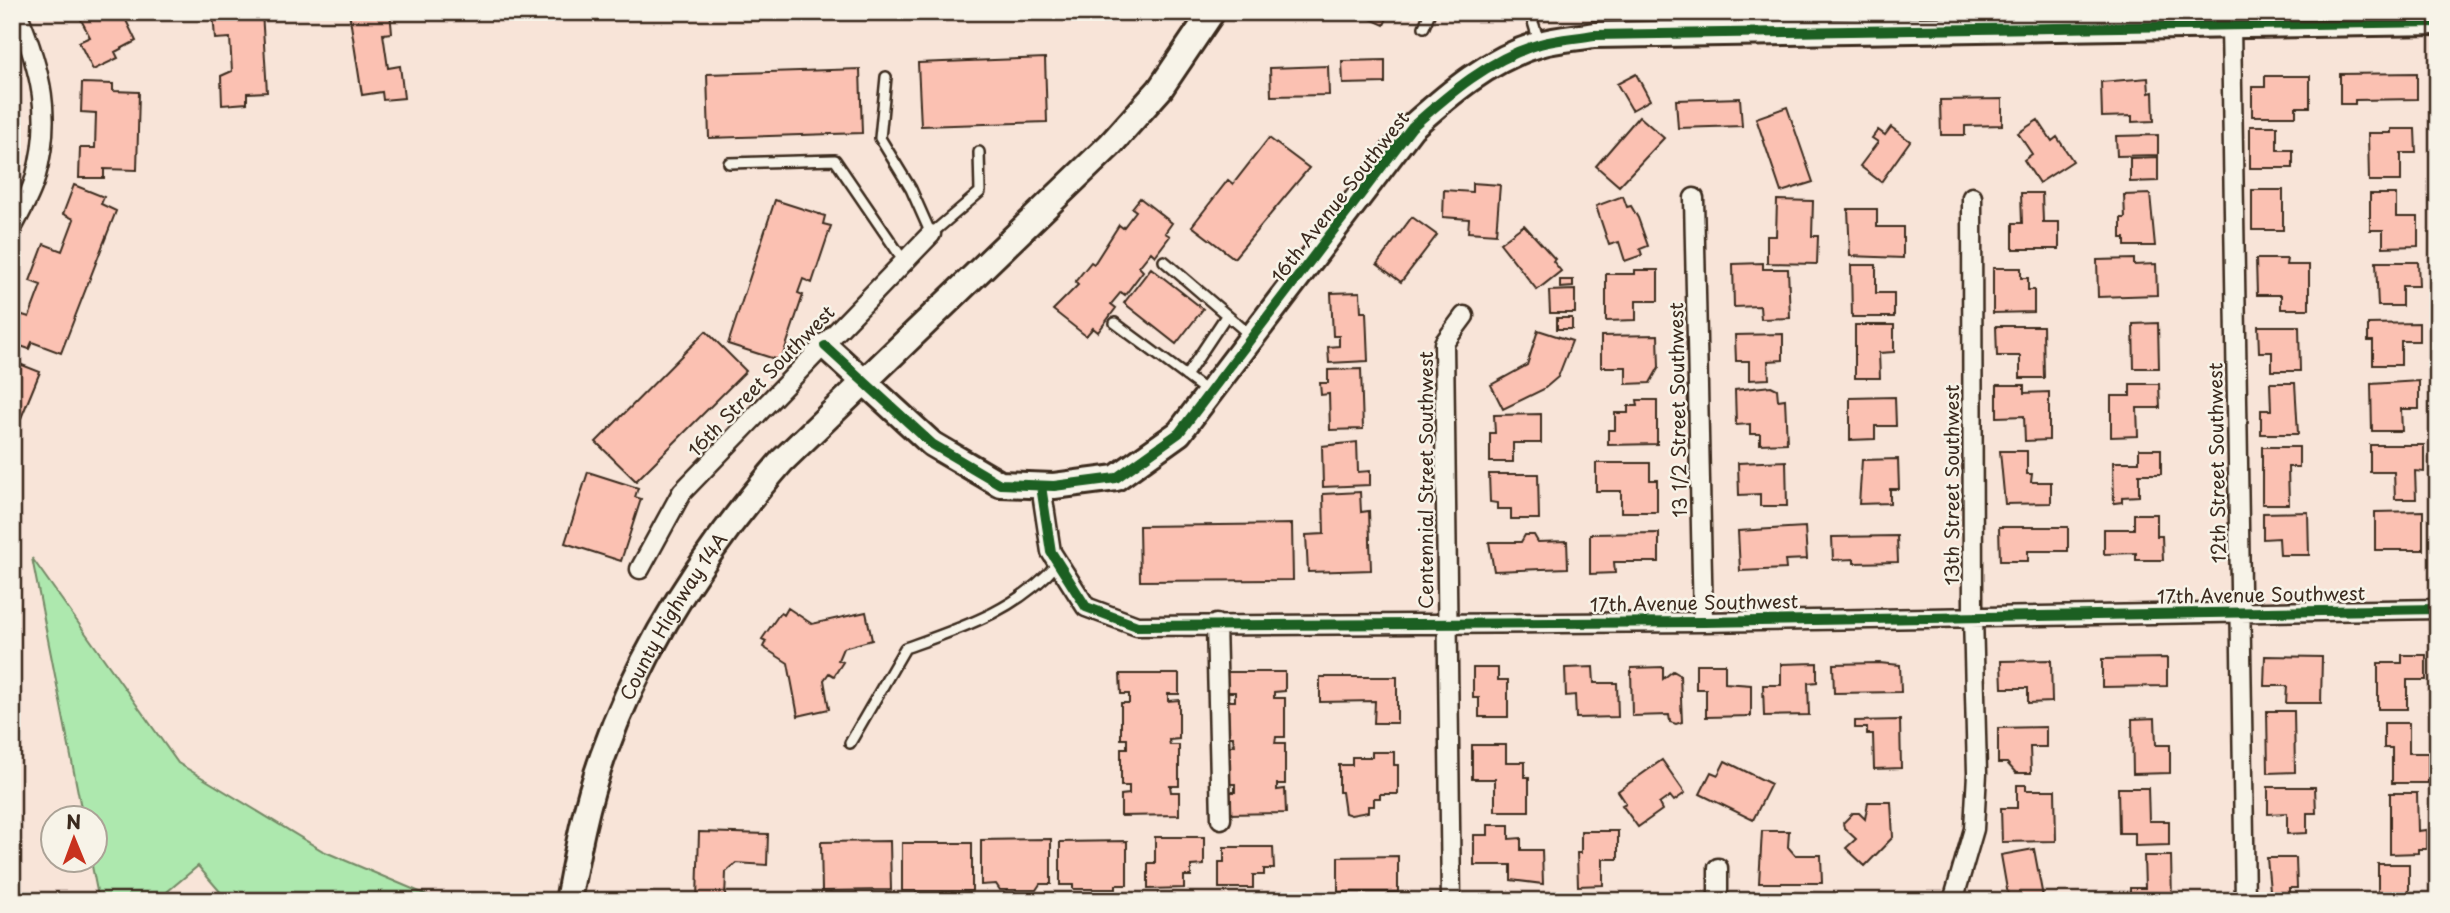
<svg xmlns="http://www.w3.org/2000/svg" width="2450" height="913" font-family="'Playpen Sans',sans-serif">
<style>
.green{fill:#ade8ae;stroke:#748966;stroke-width:2}
.building{fill:#fbc1b2;stroke:#3b2a1e;stroke-width:2}
.lines{fill:none;stroke-linecap:round;stroke-linejoin:round}
.lane-casing{stroke:#3b2a1e;stroke-width:14}
.street-casing{stroke:#3b2a1e;stroke-width:23}
.secondary-casing{stroke:#3b2a1e;stroke-width:30}
.lane{stroke:#f7f3e8;stroke-width:9}
.street{stroke:#f7f3e8;stroke-width:18}
.secondary{stroke:#f7f3e8;stroke-width:24}
.cycleway-casing{stroke:#f7f3e8;stroke-width:15}
.cycleway{stroke:#1b5e20;stroke-width:10}
.labels{text-anchor:middle;stroke-width:5;stroke-linejoin:round;paint-order:stroke}
.street-label{font-size:19px;fill:#3b2a1e;stroke:#f7f3e8}
</style>
<rect width="100%" height="100%" fill="#f8e4d8"/>
<filter id="ink" filterUnits="userSpaceOnUse"><feTurbulence type="fractalNoise" baseFrequency=".0143" numOctaves="2"/><feDisplacementMap in="SourceGraphic" scale="14" xChannelSelector="R" yChannelSelector="G"/><feConvolveMatrix kernelMatrix="1 2 1 2 8 2 1 2 1" color-interpolation-filters="sRGB"/></filter>
<g filter="url(#ink)">
<!-- green -->
<path class="green" d="M32,558L178,763L323,851L441,901H228L198,866L156,901H99L91,861L94,860V818H83Z"/>
<!-- building -->
<path class="building" d="M77,12H122L136,41L115,52L118,58L93,70L79,42L90,37Z
M213,12H262L267,92L247,93V103L222,105L221,76L232,71L230,38L215,39Z
M349,12H390L392,33L383,34L388,68L400,66L404,98L383,100L382,92L362,95Z
M1355,12H1390L1384,25Z
M1045,58L1047,122L921,126L918,63Z
M1385,60V83L1343,84L1342,61Z
M1328,66L1329,95L1271,96L1270,68Z
M860,69L862,133L709,138L707,74Z
M2417,73V99L2355,100V104H2340V74Z
M1636,74L1650,100L1632,110L1617,84Z
M2265,76H2310V107H2296V116H2252V87H2265Z
M2148,78L2149,93L2153,92L2154,121L2132,122V116L2102,117L2101,82Z
M82,83L113,84V91L139,92L137,170L104,169V178H79L80,148H95L96,113L81,112Z
M1740,98L1742,126L1678,128L1676,100Z
M2002,99V125L1965,126V135H1941L1940,100Z
M1787,107L1813,182L1781,192L1756,118Z
M1639,116L1664,138L1619,186L1596,166Z
M2038,120L2052,141L2057,137L2073,161L2039,183L2024,160L2032,154L2018,133Z
M2250,126H2277V150H2293V168H2250Z
M1891,127L1910,141L1881,182L1860,166L1878,142L1872,138L1878,130L1885,135Z
M2391,129H2415L2416,153H2401V181H2369L2368,133H2391Z
M2158,135V155L2117,156L2116,136Z
M1269,138L1309,168L1234,258L1192,226L1228,180L1233,184Z
M2158,157V181L2130,182V158Z
M1472,183L1500,185L1496,234L1468,232L1469,219L1443,217L1444,190L1472,192Z
M74,185L104,197L101,204L116,211L61,353L32,342L29,349L12,343V314L13,312L29,317L41,285L30,281L44,244L62,251L74,219L63,214Z
M2252,190H2283V230H2252Z
M2021,193H2042L2043,222H2059V249H2013V223H2022Z
M2150,194L2155,246H2125V238H2121V218H2125L2124,195Z
M2370,194H2396V217H2418V246L2383,247V230H2370Z
M1623,196L1627,207L1631,206L1638,218L1648,246L1640,249L1642,255L1625,261L1619,242L1609,245L1596,206Z
M1140,198L1172,223L1165,233L1170,236L1155,256L1151,252L1139,267L1143,271L1125,295L1121,292L1111,304L1116,308L1098,332L1093,328L1086,336L1053,310L1078,285L1075,282L1091,262L1094,264L1119,225L1123,228L1136,211L1132,208Z
M775,200L825,216L823,224L831,226L812,283L803,279L798,293L803,295L781,361L728,344Z
M1777,200L1813,201L1812,236H1818L1817,264L1767,263V236H1776Z
M1848,209H1877V227H1903V258L1850,256Z
M1412,217L1437,235L1401,282L1377,264Z
M1524,225L1555,259L1553,261L1561,271L1537,290L1500,243Z
M2134,259V265L2156,264L2157,295L2098,297L2097,260Z
M2256,259H2287L2286,265H2309V309H2281V295H2257Z
M2376,262H2418L2419,286H2402V306H2378Z
M1763,263V269H1788L1790,318L1761,319L1760,306L1734,307L1733,264Z
M1851,265H1876V293H1894V317H1852Z
M1151,268L1203,309L1176,344L1124,303Z
M1993,268H2021V278H2028V290H2034V312L1993,313Z
M1635,270H1658V301H1636V320L1606,321V274H1635Z
M1560,280H1573V287L1560,288Z
M1575,290V313H1550L1549,291Z
M1360,292L1361,312H1366L1368,361L1329,363L1328,347L1339,346V336H1333L1331,293Z
M1557,318H1572V329H1557Z
M2158,323L2159,368H2134L2133,324Z
M2419,323V341H2401V365H2373V341H2368V324Z
M1855,325H1894V352L1879,353L1880,378H1855Z
M1996,326H2043L2044,378H2020V356H1997Z
M2258,326H2299L2300,371H2272V352H2259Z
M1538,330L1572,341L1558,377L1544,389L1503,409L1491,385L1527,365Z
M706,331L746,371L636,481L596,442Z
M1783,334V360L1768,361L1769,379L1749,380V361H1736L1735,335Z
M1658,335L1659,367L1650,383L1626,384V367H1601V336Z
M12,361L40,372L12,440Z
M1361,369L1363,429L1330,430L1329,394L1321,395L1320,383H1328V370Z
M2419,381V409H2401L2402,431H2372L2371,384Z
M2270,383H2295L2298,434H2261V410H2271Z
M2130,384H2159L2160,408H2137L2138,436L2111,437V396H2130Z
M1997,385H2024V393L2049,392V440L2025,441L2024,416L1997,417Z
M1771,386L1777,389L1778,400L1785,399L1787,443L1760,444V434H1750V424L1736,425L1735,390Z
M1895,397L1896,426H1875V439L1850,440V398Z
M1637,400H1657V444L1608,445V430H1615V413H1628V406H1638Z
M1541,414V443H1513V462H1490V433H1495L1494,415Z
M1357,442L1358,472L1370,471V485L1323,487L1322,446Z
M2370,445H2424V472L2415,471L2416,499H2395L2394,472H2370Z
M2262,447H2299V467H2288L2289,504H2262Z
M2139,449H2161V474H2139V496L2122,497V502L2114,503L2113,462H2139Z
M2000,451H2027V474H2032L2031,482H2051V503L2005,504Z
M1898,459L1899,489H1890V503L1859,504L1862,460Z
M1786,461L1787,506H1760V494L1739,495L1738,463Z
M1596,463H1650V480H1657V512H1621V491H1596Z
M588,472L638,488L635,497L641,499L621,561L565,543Z
M1489,474H1538L1539,519H1511V509H1497V503L1490,502Z
M1360,492L1361,512L1369,511L1371,570L1308,572L1306,535L1324,534L1323,494Z
M2423,511V550H2375V512Z
M2308,512L2309,555H2280L2279,538L2263,539V513Z
M2134,514H2157V536H2162L2163,560H2136V553L2104,554V529H2134Z
M1292,524L1293,580L1140,581L1139,526Z
M1805,527L1807,559L1785,560L1786,569L1740,571L1738,531Z
M1999,527H2068V551H2028V561H2000Z
M1659,533V562H1614L1615,573L1590,574V534Z
M1525,535H1534L1538,542L1567,541L1568,568L1494,571L1489,542H1521Z
M1897,536L1898,562L1854,563V559L1833,560L1832,537Z
M788,608L812,624L866,612L872,640L843,648L838,660L843,662L834,676L829,673L824,680L829,709L798,716L788,663L763,647L766,641L762,639L780,613L784,615Z
M2402,655H2426V680H2407V709H2378V663H2402Z
M2265,656L2322,657L2321,703H2286L2287,686H2264Z
M2167,658V686L2102,687V659Z
M2051,660L2052,702L2028,703V688H2002L2001,661Z
M1817,663V682L1808,683L1809,715L1764,716L1763,685H1781V664Z
M1879,663L1900,665L1901,692L1834,693L1833,664Z
M1696,664H1725V683L1751,685V716L1706,717V689H1696Z
M1593,667L1594,683H1617L1618,717L1576,718L1575,695L1566,696L1565,668Z
M1663,667V679L1673,671L1680,675L1682,722L1676,724L1670,722L1669,715L1632,716L1631,668Z
M1473,668H1498V680H1508V717H1479V698H1473Z
M1227,672H1285V691L1274,692V698H1285V737H1276L1275,743H1285V784H1277V790L1285,789L1286,813L1227,814V792H1235V784H1227V746H1234L1233,737H1227V701H1235V692H1227Z
M1120,674H1179V694H1168V701L1179,700V739L1169,740L1170,745H1179V786H1170L1171,792H1179V815L1121,816V795L1129,794V786H1121V748H1127V739H1121V703H1129V694H1121Z
M1320,677H1397V723H1374L1375,701L1320,702Z
M2267,711H2294L2295,772L2268,773Z
M2155,718L2156,745H2170V773L2133,774L2132,719Z
M1900,720L1901,768L1874,769L1873,734H1867V728H1855V721Z
M2384,723H2409V753H2428V783H2392V748H2384Z
M2046,727V747H2030L2031,773H2016L2007,763H1998V728Z
M1472,745H1506V762H1525V777H1529V811H1495V779H1472Z
M1372,752H1394V765H1398V794H1380V798H1374V806H1368V812L1351,815L1345,813L1342,792H1339V765H1352V757H1372Z
M1662,760L1685,793L1674,801L1670,796L1659,804L1662,810L1638,827L1622,805L1626,803L1618,791Z
M1725,761L1771,784L1753,820L1700,794L1711,772L1718,775Z
M2017,785H2026V790H2055L2056,841L2002,842L2001,808H2017Z
M2268,787H2315L2316,813H2307V833L2287,834V813L2268,814Z
M2118,788H2148L2149,821H2169V845L2135,846V833H2119Z
M2390,793H2417L2418,831L2426,830V849H2418V853L2390,854Z
M1868,802H1891L1893,837L1865,866L1846,848L1856,839L1844,828L1843,823L1853,813H1859L1865,819Z
M1488,825H1509V839L1521,838V850H1542L1543,884L1511,880V865H1474V835H1488Z
M1581,831H1618V859H1603V885L1578,886L1577,853H1581Z
M1762,831H1789L1788,847L1795,855H1821L1822,883H1759Z
M699,832L768,834L767,865L736,863L726,872L725,899H697Z
M1155,837H1204V865L1191,866V876H1184V888L1148,889V863H1155Z
M1051,839V884H1040L1036,890H1000L996,884L981,885V840Z
M890,841L891,890L822,891L821,842Z
M1127,841V885H1116V889H1073V885H1060V842Z
M902,843H972V891H902Z
M1224,847H1273L1274,869H1264V875H1253V888H1219V862H1224Z
M2034,849L2043,897L2009,901L2001,855Z
M1398,856V892H1338V857Z
M2144,856H2171L2172,901H2130V888H2145Z
M2267,858H2296L2297,888H2289V901H2271Z
M2378,864H2409V901H2378Z"/>
<g class="lines">
<!-- lane casing -->
<g class="lane-casing">
<path id="lane" d="M1530,12L1539,42
M1901,12V28
M1424,27L1430,12
M1749,31V12
M886,77L880,138L911,189L931,234L980,192L979,152
M729,163L835,160L904,261
M1164,261L1250,335
M1115,323L1209,393
M1186,376L1226,316
M850,743L905,648C961,628 1018,610 1058,563"/>
</g>
<!-- street casing -->
<g class="street-casing">
<path id="street" d="M1713,12L1714,33
M2231,25L2245,901
M1694,198L1703,622
M12,228C20,213 30,196 35,179C53,116 41,71 17,12
M1041,486L1051,552L1086,607L1137,626L1703,622L2438,609
M640,569L682,492L931,234
M1216,624L1221,819
M1451,901L1444,343L1464,316
M1718,901V868
M1953,901L1974,829L1977,773L1973,615L1972,197"/>
</g>
<!-- secondary casing -->
<g class="secondary-casing">
<g id="secondary">
<path d="M825,346L932,444L1000,484L1054,486L1116,478L1179,433L1412,127C1450,93 1489,59 1540,44C1557,39 1577,38 1594,35L2438,22"/>
<path id="s1" d="M568,901C577,852 586,803 603,756C641,648 707,547 782,461L1110,145L1160,89L1212,12"/>
</g>
</g>
<!-- lane -->
<use href="#lane" class="lane"/>
<!-- street -->
<use href="#street" class="street"/>
<!-- secondary -->
<use href="#secondary" class="secondary"/>
<!-- cycleway casing -->
<g class="cycleway-casing">
<path id="cycleway" d="M825,346L932,444L1000,484L1054,486L1116,478L1179,433L1412,127C1450,93 1489,59 1540,44C1557,39 1577,38 1594,35L2438,22
M1041,486L1051,552L1086,607L1137,626L1703,622L2438,609"/>
</g>
<!-- cycleway -->
<use href="#cycleway" class="cycleway"/>
</g>
</g>
<g class="labels">
<!-- street labels -->
<g class="street-label">
<text transform="translate(1340 197) rotate(-52)" y="7">16th Avenue Southwest</text>
<text transform="translate(761 381) rotate(-46)" y="7">16th Street Southwest</text>
<text transform="translate(1678 410) rotate(-91)" y="7">13 1/2 Street Southwest</text>
<text transform="translate(2217 463) rotate(-91)" y="7">12th Street Southwest</text>
<text transform="translate(1426 480) rotate(-90)" y="7">Centennial Street Southwest</text>
<text transform="translate(1952 485) rotate(-90)" y="7">13th Street Southwest</text>
<text transform="translate(2261 595) rotate(-1)" y="7">17th Avenue Southwest</text>
<text transform="translate(1694 603) rotate(-1)" y="7">17th Avenue Southwest</text>
<text dy="7" stroke="none"><textPath href="#s1" startOffset="306">County Highway 14A</textPath></text>
</g>
</g>
<!-- margin -->
<rect width="2450" height="913" fill="none" stroke="#f7f3e8" stroke-width="42"/>
<rect x="21" y="21" width="2408" height="871" fill="none" stroke="#3b2a1e" stroke-width="2.5" filter="url(#ink)"/>
<!-- north arrow -->
<g transform="translate(74 839) rotate(359)"><circle r="33" fill="#f7f3e8" stroke="#aca397" stroke-width="2"/>
<path d="M0-5L12 26L0 18L-12 26Z" fill="#c8321e"/>
<text y="-10" font-size="19" font-weight="bold" text-anchor="middle" fill="#3b2a1e">N</text>
</g>
</svg>
